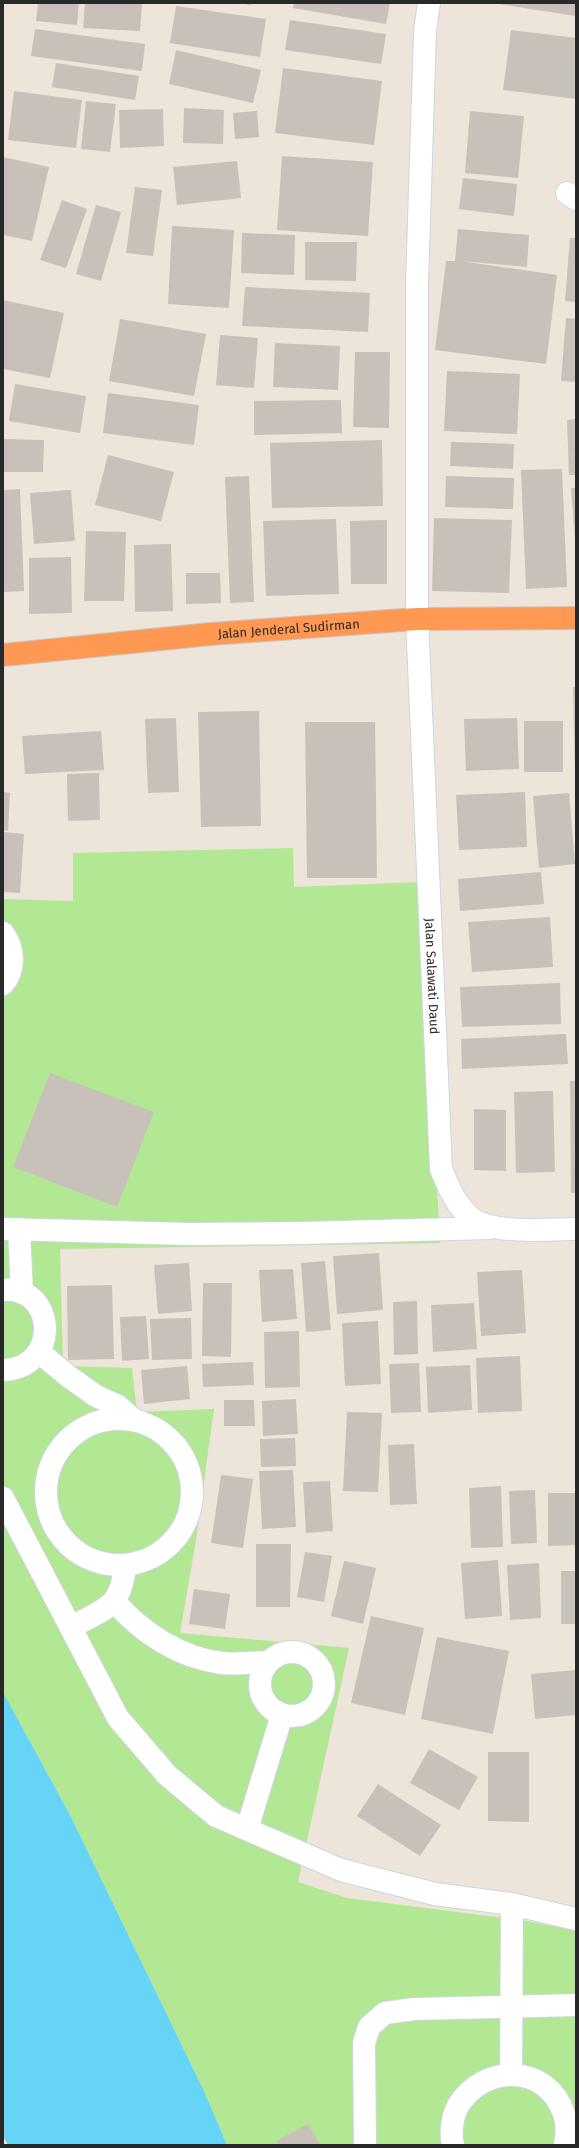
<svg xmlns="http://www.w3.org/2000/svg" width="579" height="2148" font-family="'Fira Sans',sans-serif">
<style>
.green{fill:#b2e793}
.water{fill:#66d4f6}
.building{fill:#c8c1ba}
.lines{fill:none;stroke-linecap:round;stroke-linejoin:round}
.minor-casing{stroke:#cfd4e3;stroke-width:24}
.highway-casing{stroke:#c7c7c7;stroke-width:24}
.minor{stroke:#fff;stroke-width:22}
.highway{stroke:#ff9852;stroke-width:22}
.labels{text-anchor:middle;stroke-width:3;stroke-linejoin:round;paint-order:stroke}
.street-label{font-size:13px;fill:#292929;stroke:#fff}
</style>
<rect width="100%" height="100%" fill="#ede4da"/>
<!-- green -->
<path class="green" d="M293,848L294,887L421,882L440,1243L60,1249L63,1366L132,1368L137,1412L214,1409L196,1540L180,1633L349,1648L298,1882L347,1898L527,1921L576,1931V2145H227L204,2091L70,1815L3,1692V899L73,901V853Z"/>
<!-- water -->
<path class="water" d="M3,1692L70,1815L204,2091L227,2145H8L3,2136Z"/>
<!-- building -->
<path class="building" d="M38,3H79L77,25L36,21Z
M85,3H142L140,31L83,28Z
M239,3H251V5Z
M294,3H390L386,24L293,8Z
M499,3H576V16L499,4Z
M176,6L266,19L260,57L170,43Z
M290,20L386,34L381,64L285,50Z
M35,29L145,44L142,71L31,56Z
M511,30L576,38V99L503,90Z
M176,50L261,70L253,103L169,84Z
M56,63L139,76L135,100L52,87Z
M283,68L382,81L374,145L275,133Z
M14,91L82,100L76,148L8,140Z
M86,101L116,104L110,152L81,149Z
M184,108L224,110L223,144L183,143Z
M163,109L164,146L120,148L119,110Z
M257,111L259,137L235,139L233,113Z
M470,111L524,116L518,178L465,173Z
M282,156L373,162L368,236L277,230Z
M3,157L49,167L32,241L3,235Z
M237,161L241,198L177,205L173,167Z
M463,178L517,184L514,216L459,209Z
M135,187L162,190L153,256L126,253Z
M62,200L87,209L66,268L40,260Z
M96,205L121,212L101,281L76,274Z
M172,226L234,230L229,308L168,304Z
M458,229L529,235L527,267L461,261L557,275L546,364L435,350L446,261H455Z
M242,233L295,235L294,275L241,273Z
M570,238H576V302L565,301Z
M305,242H357L356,281L305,280Z
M245,287L370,293L368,332L242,326Z
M3,300L64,313L50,378L3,369Z
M566,318L576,319V382L561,381Z
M120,319L206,334L194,396L109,381Z
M220,335L258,338L254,388L216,385Z
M275,343L340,346L338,390L273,387Z
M355,352H390L389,428L353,427Z
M447,371L520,374L517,434L444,431Z
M15,384L86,396L80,433L9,421Z
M108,393L199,405L194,445L103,433Z
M341,400L342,433L254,435V401Z
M576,419V475H569L567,420Z
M3,439L44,440L43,472H3Z
M382,440L383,506L272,508L270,443Z
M451,442L514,444L513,469L450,466Z
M108,455L174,472L161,521L95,505Z
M562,469L567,587L526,589L521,470Z
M249,476L254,602L230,603L225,477Z
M446,476L514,478L513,509L445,507Z
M571,488H576V539H575Z
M20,489L24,591L3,592V490Z
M71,490L75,541L34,544L30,493Z
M434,518L512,520L509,593L432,591Z
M336,519L339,594L266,596L263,521Z
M387,520V584H351L350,521Z
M86,531L126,532L124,601H84Z
M171,544L173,611L135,612L134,545Z
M71,557L72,613L29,614V558Z
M186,573H220L221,603L186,604Z
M573,687H576V779H575Z
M259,711L261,826L201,827L198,712Z
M176,718L179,792L148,793L145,719Z
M517,718L519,769L466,771L464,719Z
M524,721H563V772H524Z
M305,722H375L377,878H307Z
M101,731L104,770L25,774L22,736Z
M99,773L100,820L68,821L67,774Z
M3,792L10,793L8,831L3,830Z
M525,792L527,847L459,850L456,795Z
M569,793L575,864L539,868L533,796Z
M3,832L24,834L20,893L3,892Z
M541,872L544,904L460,911L458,879Z
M550,917L553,967L472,972L468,922Z
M560,983L561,1024L462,1027L460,987Z
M566,1034L568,1064L462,1069L461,1039Z
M50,1073L154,1112L117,1207L13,1167Z
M570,1081H576V1193H571Z
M553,1091L555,1172L516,1173L514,1092Z
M474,1109L506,1110V1171L474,1170Z
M379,1253L383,1310L337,1314L333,1256Z
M325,1261L331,1330L306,1332L301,1263Z
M189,1263L192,1311L158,1314L154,1265Z
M293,1269L297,1319L262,1322L259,1270Z
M522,1270L526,1333L481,1336L477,1272Z
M203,1283H232L231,1357L202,1356Z
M112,1285L114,1359L68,1360L67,1286Z
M417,1301L418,1354L394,1355L393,1302Z
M474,1303L477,1349L433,1352L431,1305Z
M146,1316L149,1359L122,1361L120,1317Z
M191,1318L192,1359L152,1360L150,1319Z
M378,1321L381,1384L345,1386L342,1323Z
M299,1331L300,1387L265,1388L264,1332Z
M520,1356L522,1411L478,1413L476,1358Z
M253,1362L254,1385L203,1387L202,1364Z
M419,1363L421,1412L391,1413L389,1364Z
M470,1365L472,1410L428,1413L426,1367Z
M187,1366L190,1399L144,1404L141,1370Z
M296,1399L298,1434L263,1436L262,1401Z
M224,1400H254L255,1426H224Z
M347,1412L382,1413L378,1492L343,1491Z
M295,1438L296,1466L261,1467L260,1439Z
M414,1444L417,1504L390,1505L388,1445Z
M293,1470L296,1527L262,1529L259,1471Z
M221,1475L253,1479L243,1548L211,1543Z
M330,1481L333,1531L306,1533L303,1482Z
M501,1486L503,1547L471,1548L469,1488Z
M535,1490L537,1543L511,1544L509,1491Z
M548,1493H576V1545L548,1546Z
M256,1544H291L290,1607H256Z
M305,1552L332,1556L324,1602L297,1597Z
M498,1560L502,1616L465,1619L461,1563Z
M344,1561L376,1568L363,1624L331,1616Z
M539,1563L541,1618L510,1620L507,1565Z
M561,1571H576V1624H561Z
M194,1589L230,1594L225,1629L189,1624Z
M371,1616L424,1628L405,1715L351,1703Z
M437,1637L509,1651L493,1734L421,1719Z
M576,1670V1715L535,1719L531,1674Z
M429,1749L478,1777L459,1810L410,1783Z
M488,1752H529V1822L488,1821Z
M378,1784L441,1825L420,1856L357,1816Z
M308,2124L320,2145H278L276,2141Z"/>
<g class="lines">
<!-- minor casing -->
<g class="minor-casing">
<g id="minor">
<path id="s1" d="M429,3L425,31L417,284V619L441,1169C448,1186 455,1204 470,1217C491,1235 548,1229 576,1229"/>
<path d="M567,193L576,199"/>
<path d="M3,933C14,948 16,969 3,984"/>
<path d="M3,1229L188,1234L303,1233L490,1228"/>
<path d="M19,1229L22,1293"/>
<path d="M3,1290C46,1285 61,1344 24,1365C18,1368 10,1370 3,1370"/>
<path d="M39,1352L68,1376L96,1396L118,1406L134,1420"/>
<circle cx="119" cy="1492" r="73"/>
<path d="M3,1498L118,1718L167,1775L216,1816L341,1870L435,1894L512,1904L576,1919"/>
<path d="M115,1602C142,1633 180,1658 222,1663C237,1665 254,1662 268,1662"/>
<path d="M71,1627C105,1609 122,1607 125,1565"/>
<circle cx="292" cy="1684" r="32"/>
<path d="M247,1829L282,1715"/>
<path d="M511,2074L512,1904"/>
<path d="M365,2145L364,2043L369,2027L385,2013L414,2009L576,2005"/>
<path d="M453,2145C450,2133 452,2117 458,2106C484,2063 548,2064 564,2114C568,2125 567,2135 565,2145"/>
</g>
</g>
<!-- highway casing -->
<g class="highway-casing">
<g id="highway">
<path id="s2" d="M3,655L211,634L417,619L576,618"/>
</g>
</g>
<!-- minor -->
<use href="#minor" class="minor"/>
<!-- highway -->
<use href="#highway" class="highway"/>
</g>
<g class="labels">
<!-- street labels -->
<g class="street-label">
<text dy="5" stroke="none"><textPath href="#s2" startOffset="287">Jalan Jenderal Sudirman</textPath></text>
<text dy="5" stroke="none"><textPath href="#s1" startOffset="974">Jalan Salawati Daud</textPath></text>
</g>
</g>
<!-- border -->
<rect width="579" height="2148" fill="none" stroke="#292929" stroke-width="8"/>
</svg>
